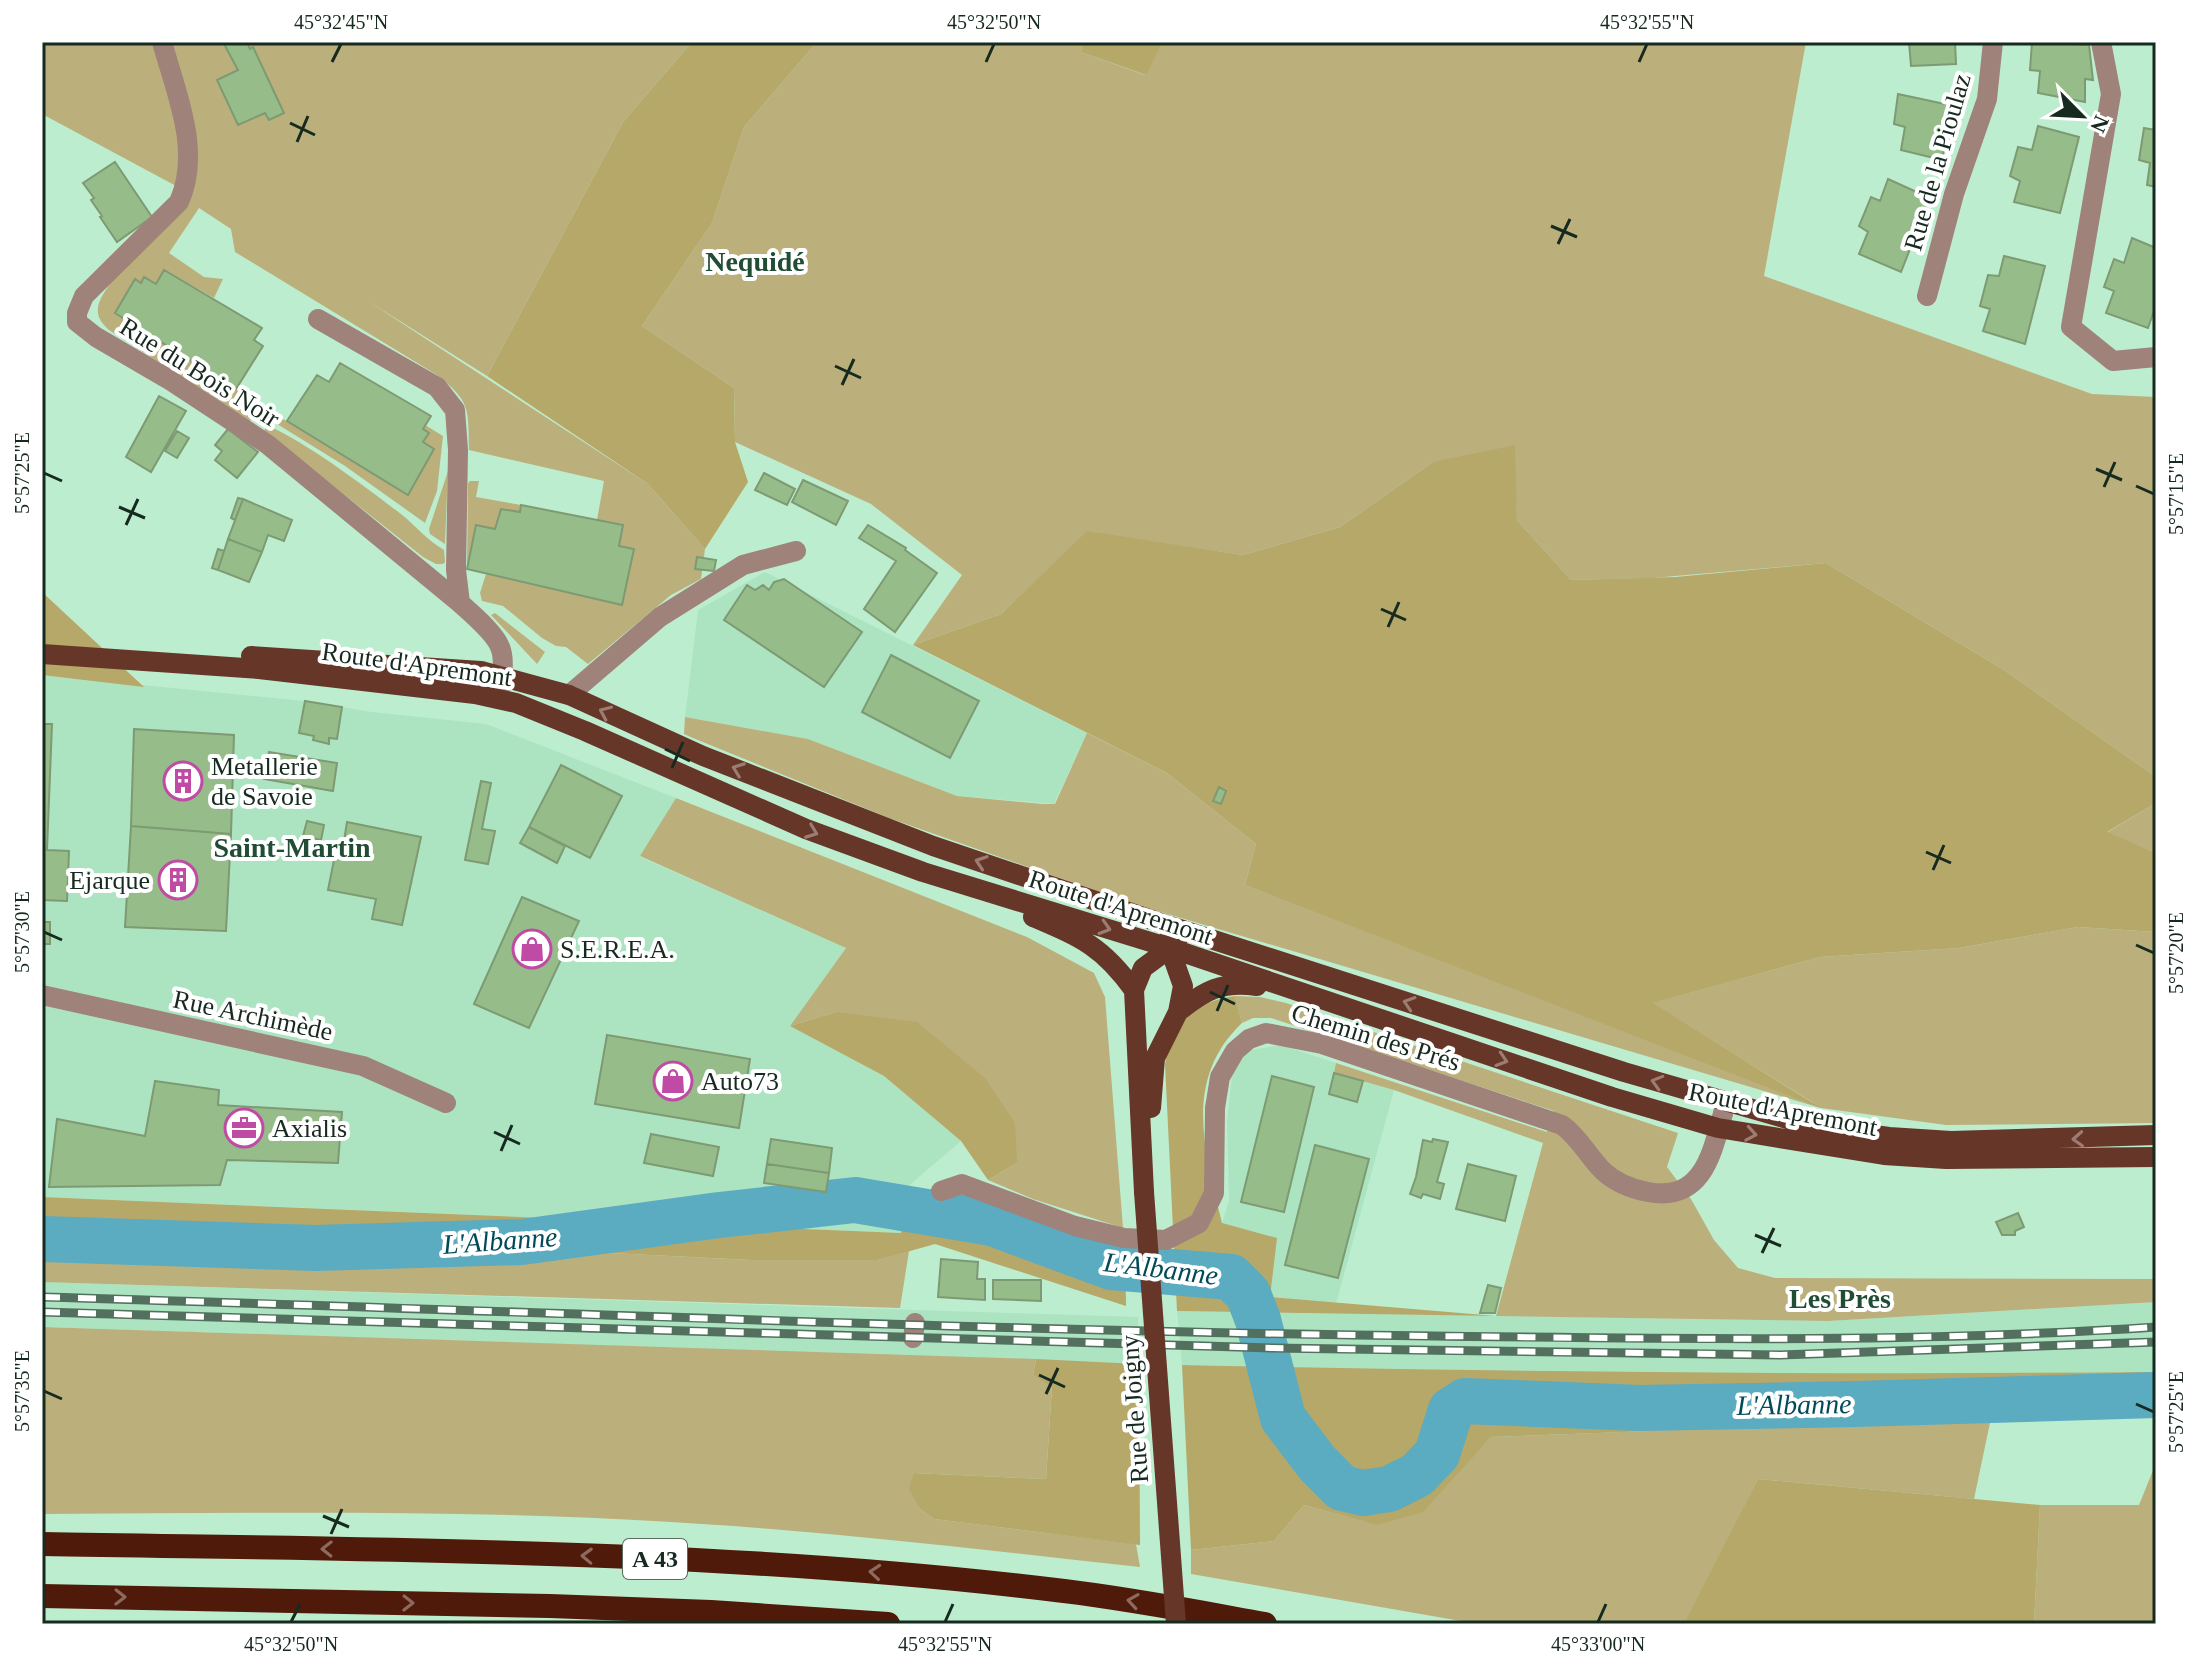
<svg xmlns="http://www.w3.org/2000/svg" width="2198" height="1666" font-family="Georgia,serif">
<style>
.built{fill:#ace4c2}
.green{fill:#bbb07c}
.forest{fill:#b5a869}
.lines{fill:none;stroke-linecap:round;stroke-linejoin:round}
.river{stroke:#5babc1;stroke-width:46}
.building{fill:#96bd89;stroke:#7d9a73;stroke-width:2}
.minor{stroke:#9f827a;stroke-width:20}
.major{stroke:#663628;stroke-width:20}
.highway{stroke:#4f1a09;stroke-width:24}
.rail-casing{stroke:#53705e;stroke-width:9}
.rail{stroke:#fff;stroke-width:6;stroke-dasharray:18;stroke-linecap:butt}
.major-bridge{stroke:#663628;stroke-width:20}
.oneway{stroke:#9c7c73}
.oneway2{stroke:#8d6a5f}
.ticks{fill:none;stroke:#172a1f;stroke-width:3}
.labels{text-anchor:middle;stroke-width:8;stroke-linejoin:round;paint-order:stroke}
.shield{fill:#fff;stroke:#5d6a62;stroke-width:2}
.shield-label{font-size:24px;font-weight:bold;fill:#172a1f}
.street-label{font-size:26px;fill:#172a1f;stroke:#fff}
.poi-label{font-size:26px;fill:#172a1f;stroke:#fff;text-anchor:start}
.neighbourhood-label{font-size:28px;font-weight:bold;fill:#214d35;stroke:#fff}
.water-label{font-size:28px;font-style:italic;fill:#004a59;stroke:#fff}
.neatline{fill:none;stroke:#172a1f;stroke-width:3}
.ticks-label{font-size:20px;text-anchor:middle;fill:#172a1f}
</style>
<rect width="100%" height="100%" fill="#bdedcf"/>
<!-- built -->
<path class="built" d="M765,572L1087,733L1054,804L957,796L808,739L685,717L698,610Z
M42,675L305,701L372,712L486,724L676,798L640,857L846,948L790,1026L884,1076L961,1141L906,1188L902,1233L42,1197Z
M1281,1045L1336,1063L1335,1073L1394,1090L1336,1304L1270,1297L1222,1223L1229,1201L1227,1122L1232,1074L1240,1059L1251,1050Z
M42,1282L1138,1317L1139,1364L42,1327Z
M2156,1302V1372L1865,1375L1492,1372L1182,1365L1177,1311L1828,1321Z"/>
<!-- green -->
<path class="green" d="M42,42H692L623,122L487,376L368,301L648,484L705,549L701,579L671,595L588,664L566,647L556,646L542,638L503,606L482,601L480,593L486,574L622,605L634,550L619,546L623,525L597,520L604,481L469,450C468,408 471,402 437,375L235,252L231,229L199,208L169,253L204,277L223,279L214,298L164,270L156,284L135,280L115,313L260,404L250,421L109,330C102,323 97,318 98,309C98,285 172,215 191,194L42,114Z
M817,42H1082L1081,52L1145,75L1163,42H1806L1764,276L2092,394L2156,397V777L2004,670L1826,563L1652,578L1571,580L1517,520L1514,461L1433,462L1340,527L1243,555L1087,532L1001,614L913,645L962,575L871,504L735,442L734,388L642,326L712,223L744,127Z
M273,413L408,495L434,449L423,442L429,433L423,429L425,425L443,436L437,491L425,523L345,466L269,419Z
M267,425C309,444 364,486 401,514C417,527 427,540 444,550L445,562L443,564H436L423,557L264,431Z
M448,471L445,544L430,534L429,529Z
M470,481H479L476,497L521,505L520,512L501,509L495,529L476,525L467,569L468,483Z
M495,613L545,652L537,664L491,615Z
M685,717L808,739L957,796L1043,804H1055L1087,733L1167,773L1256,844L1245,885L1815,1104L1652,1003L1820,957L1959,948L2078,927L2156,932V1123L1946,1125L1821,1108L1124,901L889,818L693,738L684,734Z
M676,798L1027,937L1094,973L1105,997L1123,1228L1033,1199L988,1180L1017,1163L836,1012L790,1026L846,948L640,856Z
M2156,803V853L2106,833Z
M1235,996L1260,997L1286,1003L1678,1133L1667,1167L1691,1199L1714,1240L1738,1268L1775,1278L2156,1279V1302L1828,1321L1496,1316L1543,1143L1394,1090L1334,1073L1336,1063L1547,1132L1554,1111L1271,1018H1253L1242,1023Z
M42,1246L359,1255L611,1253L751,1260H878L909,1251L900,1308L42,1282Z
M42,1327L1036,1359L1033,1375L1052,1386L1046,1479L913,1473L910,1489L919,1508L934,1519L1136,1544L1140,1567C984,1550 828,1531 671,1522C462,1509 251,1513 42,1514Z
M1991,1418L1974,1499L1758,1479L1686,1624H1478L1191,1574V1550L1274,1541L1304,1505L1367,1522L1456,1473L1491,1437Z
M2156,1463V1624H2034L2040,1505H2139Z"/>
<!-- forest -->
<path class="forest" d="M692,42H817L744,127L712,223L642,326L734,388L735,442L748,482L705,549L648,484L487,376L623,122Z
M1082,42H1163L1146,75L1081,52Z
M1515,445L1517,520L1571,580L1675,577L1826,563L2004,670L2156,777V803L2107,832L2156,853V932L2078,927L1959,948L1820,957L1653,1003L1821,1108L1245,885L1256,844L1167,773L913,645L1001,614L1087,531L1243,555L1340,527L1433,462Z
M42,592L144,687L42,675Z
M1235,996L1242,1023C1182,1080 1205,1152 1222,1223L1277,1238L1270,1297L1496,1316L1177,1311L1165,1064C1171,1023 1195,1001 1235,996Z
M836,1012L917,1022L985,1078L1015,1123L1017,1163L988,1180L961,1141L884,1076L790,1026Z
M906,1188L990,1199L1125,1245L1126,1306L935,1244L878,1260H751L611,1253L359,1255L42,1246V1197L901,1233Z
M1036,1359L1139,1364L1140,1545L934,1519L919,1508L909,1489L913,1473L1046,1479L1052,1387L1033,1375Z
M1182,1365C1507,1372 1831,1375 2156,1372V1412L1491,1437L1423,1512L1377,1525L1304,1505L1274,1541L1191,1550Z
M1758,1479L2040,1505L2034,1624H1684Z"/>
<g class="lines">
<!-- river -->
<path class="river" d="M42,1239L315,1248L522,1242L719,1215L855,1200L992,1223L1111,1267L1231,1277L1248,1294L1258,1320L1283,1418L1317,1463L1342,1488L1363,1493L1389,1489L1417,1475L1437,1454L1451,1410L1465,1401L1639,1408L1856,1404L2156,1395"/>
</g>
<!-- building -->
<path class="building" d="M223,42H247L250,49L253,47L284,113L269,120L265,113L238,125L217,80L238,70Z
M1909,42H1962H1955L1956,64L1911,66Z
M2032,42L2089,45L2093,80L2085,79V102L2038,93L2040,71L2030,70Z
M1898,94L1959,107L1954,141L1946,138L1942,160L1901,150L1905,127L1894,124Z
M2038,126L2079,137L2060,213L2014,202L2020,181L2010,176L2018,147L2032,150Z
M2144,128L2156,130V187L2147,185L2150,163L2139,160Z
M115,162L152,217L117,242L100,217L102,216L91,200L94,198L83,183Z
M1888,179L1930,198L1901,272L1859,254L1868,232L1859,226L1871,197L1880,201Z
M2132,238L2156,248V305L2148,328L2106,313L2114,291L2104,287L2114,259L2124,263Z
M2004,256L2045,266L2025,344L1983,331L1990,309L1980,306L1988,275L1999,276Z
M164,270L262,328L254,340L263,346L236,389L115,313L135,279L141,283L144,277L156,284Z
M340,363L431,416L423,429L429,433L423,442L434,449L408,495L287,421L317,375L329,382Z
M159,396L186,411L151,472L126,457Z
M228,429L258,452L237,478L215,460L222,451L215,445Z
M177,431L189,438L177,458L165,451Z
M764,473L795,489L787,505L755,490Z
M803,480L848,501L836,525L792,502Z
M238,498L243,499L235,520L231,518Z
M243,499L292,520L284,541L268,535L262,552L228,539Z
M521,505L623,525L619,546L634,549L622,605L467,569L476,525L495,529L501,509L520,512Z
M868,525L906,548L905,550L937,573L895,632L864,609L896,561L859,538Z
M228,539L262,552L249,582L218,570Z
M218,549L224,551L218,570L212,568Z
M697,557L716,560L714,571L695,569Z
M784,579L862,632L824,687L724,620L747,585L755,590L763,585L769,590L774,582Z
M891,655L979,701L950,758L862,712Z
M305,701L342,707L337,739L329,738V744L313,740L314,736L299,733Z
M42,724H52L47,850L69,851L67,901L42,900Z
M134,729L234,735L231,834L131,826Z
M269,752L337,763L333,791L264,779Z
M561,765L622,796L590,858L529,827Z
M481,781L491,783L482,829L495,831L488,864L465,860Z
M1219,787L1226,791L1221,804L1213,801Z
M307,821L324,825L321,840L303,836Z
M347,822L421,837L402,925L372,919L376,899L328,890L337,845L343,847Z
M131,826L231,834L226,931L125,927Z
M529,827L565,846L557,863L520,843Z
M522,897L579,921L529,1028L474,1004Z
M42,922H50V944H42Z
M226,1003L241,1006L239,1016L224,1013Z
M607,1035L750,1059L739,1128L595,1104Z
M1334,1073L1363,1081L1357,1102L1329,1094Z
M1272,1076L1314,1087L1284,1212L1241,1202Z
M155,1081L219,1090L218,1105L342,1112L338,1163L227,1160L220,1185L49,1187L57,1119L145,1136Z
M651,1134L719,1147L713,1176L644,1163Z
M771,1139L832,1148L829,1173L767,1164Z
M1433,1139L1448,1142L1437,1182L1444,1184L1440,1199L1423,1194L1421,1198L1410,1194L1416,1177L1423,1140L1432,1142Z
M1315,1145L1369,1159L1338,1278L1285,1265Z
M767,1164L829,1173L826,1192L764,1183Z
M1468,1164L1516,1176L1505,1221L1456,1209Z
M2018,1213L2024,1227L2015,1231V1235H2002L1996,1222Z
M941,1259L978,1262L977,1279H985V1300L938,1297Z
M993,1280H1041V1301L993,1299Z
M1488,1285L1501,1288L1495,1313H1480Z"/>
<g class="lines">
<!-- minor -->
<path class="minor" d="M162,42C176,93 202,151 179,202L84,296L77,313V322L96,337L168,379L267,444L460,603C471,613 495,633 500,647C506,661 501,684 498,699
M2101,42L2111,94L2071,327L2113,361L2156,357
M1927,296L1954,194L1987,99L1993,42
M318,319L437,387L455,410L458,450L456,570L460,603
M569,695L660,617L743,565L796,551
M42,995L363,1066L446,1103
M941,1191L962,1184L1075,1226L1124,1238L1166,1240L1199,1223L1214,1193L1215,1108L1220,1077L1235,1051L1249,1039L1266,1033L1322,1044L1562,1125C1579,1137 1588,1156 1603,1171C1615,1182 1631,1189 1648,1192C1707,1203 1713,1146 1726,1103
M913,1338L915,1323"/>
<!-- major -->
<path class="major" d="M42,654L259,669L475,694L516,703L585,731L806,829L923,872L1170,948L1612,1097L1718,1128L1884,1155L1946,1159L2156,1157
M251,656L481,671L569,695L703,756L933,846L1161,923L1624,1072L1815,1127L1889,1137L1951,1141L2156,1135
M1033,917C1082,938 1102,946 1134,990
M1178,1012C1205,990 1222,981 1257,986
M1151,1108L1155,1058L1178,1012L1183,986L1167,941
M1144,1192L1134,990L1143,968L1177,943"/>
<!-- highway -->
<path class="highway" d="M42,1544C383,1550 725,1549 1064,1591C1131,1599 1198,1612 1265,1624
M42,1596L550,1606L711,1612L888,1624"/>
<!-- rail casing -->
<g class="rail-casing">
<path id="rail" d="M42,1297C506,1310 970,1331 1434,1336C1675,1339 1915,1343 2156,1327
M42,1312L1272,1348L1780,1355L2156,1342"/>
</g>
<!-- rail -->
<use href="#rail" class="rail"/>
<!-- major-bridge -->
<path class="major-bridge" d="M1144,1192L1176,1624"/>
</g>
<!-- one-way arrows -->
<defs><path id="oneway-chevron" d="M-2-3.5L2.5 0L-2 3.5" fill="none" stroke-width="1.6" stroke-linecap="round" stroke-linejoin="round" transform="scale(2)"/></defs>
<g class="oneway">
<use href="#oneway-chevron" transform="translate(605 712) rotate(-156)"/>
<use href="#oneway-chevron" transform="translate(738 769) rotate(-159)"/>
<use href="#oneway-chevron" transform="translate(812 832) rotate(21)"/>
<use href="#oneway-chevron" transform="translate(981 862) rotate(-161)"/>
<use href="#oneway-chevron" transform="translate(1105 928) rotate(17)"/>
<use href="#oneway-chevron" transform="translate(1409 1003) rotate(-162)"/>
<use href="#oneway-chevron" transform="translate(1502 1060) rotate(18)"/>
<use href="#oneway-chevron" transform="translate(1657 1082) rotate(-164)"/>
<use href="#oneway-chevron" transform="translate(1751 1134) rotate(10)"/>
<use href="#oneway-chevron" transform="translate(2078 1139) rotate(177)"/>
</g>
<g class="oneway2">
<use href="#oneway-chevron" transform="translate(327 1549) rotate(-179)"/>
<use href="#oneway-chevron" transform="translate(587 1556) rotate(-178)"/>
<use href="#oneway-chevron" transform="translate(875 1572) rotate(-175)"/>
<use href="#oneway-chevron" transform="translate(120 1597) rotate(1)"/>
<use href="#oneway-chevron" transform="translate(1133 1601) rotate(-171)"/>
<use href="#oneway-chevron" transform="translate(408 1603) rotate(1)"/>
</g>
<!-- ticks -->
<path class="ticks" d="M332,62L341,44M986,62L994,44M1639,62L1647,44M290,123L315,135M297,142L308,116M1551,226L1577,237M1558,244L1570,219M835,366L861,378M842,385L854,359M2096,469L2122,480M44,473L62,481M2136,486L2154,494M2104,487L2115,462M119,507L145,518M126,525L138,499M1381,609L1406,620M1388,627L1399,602M665,749L690,761M672,768L683,742M1926,852L1951,863M1933,870L1944,845M44,932L62,940M2136,945L2154,953M1210,992L1235,1004M1217,1011L1228,985M494,1132L520,1144M501,1151L512,1125M1755,1235L1781,1246M1762,1253L1774,1228M1039,1375L1065,1387M44,1391L62,1399M1046,1394L1058,1368M2136,1404L2154,1412M323,1516L349,1527M331,1534L342,1509M291,1622L300,1604M945,1622L953,1604M1598,1622L1606,1604"/>
<!-- icons -->
<defs>
<g id="building-ring" transform="scale(2)"><circle r="9.5" fill="#fff" stroke="#bf4ba4" stroke-width="1.5"/><path d="M-4-6H4V6H1V3H-1V6H-4ZM-2.5-4.3h1.7v1.8h-1.7ZM.8-4.3h1.7v1.8H.8ZM-2.5-1h1.7V.8h-1.7ZM.8-1h1.7V.8H.8Z" fill="#bf4ba4"/></g>
<g id="shop-ring" transform="scale(2)"><circle r="9.5" fill="#fff" stroke="#bf4ba4" stroke-width="1.5"/><path d="M-5-2.5h2.3a2.7 3.5 0 0 1 5.4 0H5L5.5 6h-11ZM-1.5-2.5h3a1.5 2.3 0 0 0-3 0Z" fill="#bf4ba4"/></g>
<g id="office-ring" transform="scale(2)"><circle r="9.5" fill="#fff" stroke="#bf4ba4" stroke-width="1.5"/><path d="M-6-3h4V-5.5h4V-3h4V5H-6ZM-1-4.5V-3h2v-1.5ZM-6 0V1H6V0Z" fill="#bf4ba4"/></g>
</defs>
<g fill-rule="evenodd">
<use href="#building-ring" x="183" y="781"/>
<use href="#building-ring" x="178" y="880"/>
<use href="#shop-ring" x="532" y="949"/>
<use href="#shop-ring" x="673" y="1081"/>
<use href="#office-ring" x="244" y="1128"/>
</g>
<g class="labels">
<!-- shield labels -->
<rect class="shield" x="623" y="1539" width="64" height="40" rx="6"/>
<g class="shield-label">
<text x="655" y="1567">A 43</text>
</g>
<!-- street labels -->
<g class="street-label">
<text transform="translate(1937 162) rotate(-74)" y="9">Rue de la Pioulaz</text>
<text transform="translate(200 372) rotate(32)" y="9">Rue du Bois Noir</text>
<text transform="translate(417 664) rotate(8)" y="9">Route d'Apremont</text>
<text transform="translate(1121 907) rotate(18)" y="9">Route d'Apremont</text>
<text transform="translate(253 1015) rotate(12)" y="9">Rue Archimède</text>
<text transform="translate(1376 1037) rotate(17)" y="9">Chemin des Prés</text>
<text transform="translate(1783 1109) rotate(11)" y="9">Route d'Apremont</text>
<text transform="translate(1134 1409) rotate(-94)" y="9">Rue de Joigny</text>
</g>
<!-- poi labels -->
<g class="poi-label">
<text x="211" y="775">Metallerie<tspan x="211" dy="30">de Savoie</tspan></text>
<text x="150" y="889" text-anchor="end">Ejarque</text>
<text x="560" y="958">S.E.R.E.A.</text>
<text x="701" y="1090">Auto73</text>
<text x="272" y="1137">Axialis</text>
</g>
<!-- neighbourhood labels -->
<g class="neighbourhood-label">
<text x="755" y="271">Nequidé</text>
<text x="292" y="857">Saint-Martin</text>
<text x="1840" y="1308">Les Près</text>
</g>
<!-- water labels -->
<g class="water-label">
<text transform="translate(500 1240) rotate(-4)" y="10">L'Albanne</text>
<text transform="translate(1161 1268) rotate(7)" y="10">L'Albanne</text>
<text transform="translate(1794 1404) rotate(-1)" y="10">L'Albanne</text>
</g>
</g>
<!-- border -->
<rect width="2198" height="1666" fill="none" stroke="#ffffff" stroke-width="88"/>
<!-- north arrow -->
<g transform="translate(2082 116) rotate(114)" stroke="#ffffff" stroke-width="6" paint-order="stroke">
<path d="M0-6L14 30L0 20L-14 30Z" fill="#172a1f"/>
<text y="-12" font-size="22" font-weight="bold" text-anchor="middle" fill="#172a1f">N</text>
</g>
<rect x="44" y="44" width="2110" height="1578" class="neatline"/>
<g class="ticks-label">
<text x="341" y="29">45°32'45"N</text>
<text x="994" y="29">45°32'50"N</text>
<text x="1647" y="29">45°32'55"N</text>
<text transform="translate(22 473) rotate(-90)" y="7">5°57'25"E</text>
<text transform="translate(2176 494) rotate(-90)" y="7">5°57'15"E</text>
<text transform="translate(22 932) rotate(-90)" y="7">5°57'30"E</text>
<text transform="translate(2176 953) rotate(-90)" y="7">5°57'20"E</text>
<text transform="translate(22 1391) rotate(-90)" y="7">5°57'35"E</text>
<text transform="translate(2176 1412) rotate(-90)" y="7">5°57'25"E</text>
<text x="291" y="1651">45°32'50"N</text>
<text x="945" y="1651">45°32'55"N</text>
<text x="1598" y="1651">45°33'00"N</text>
</g>
</svg>
